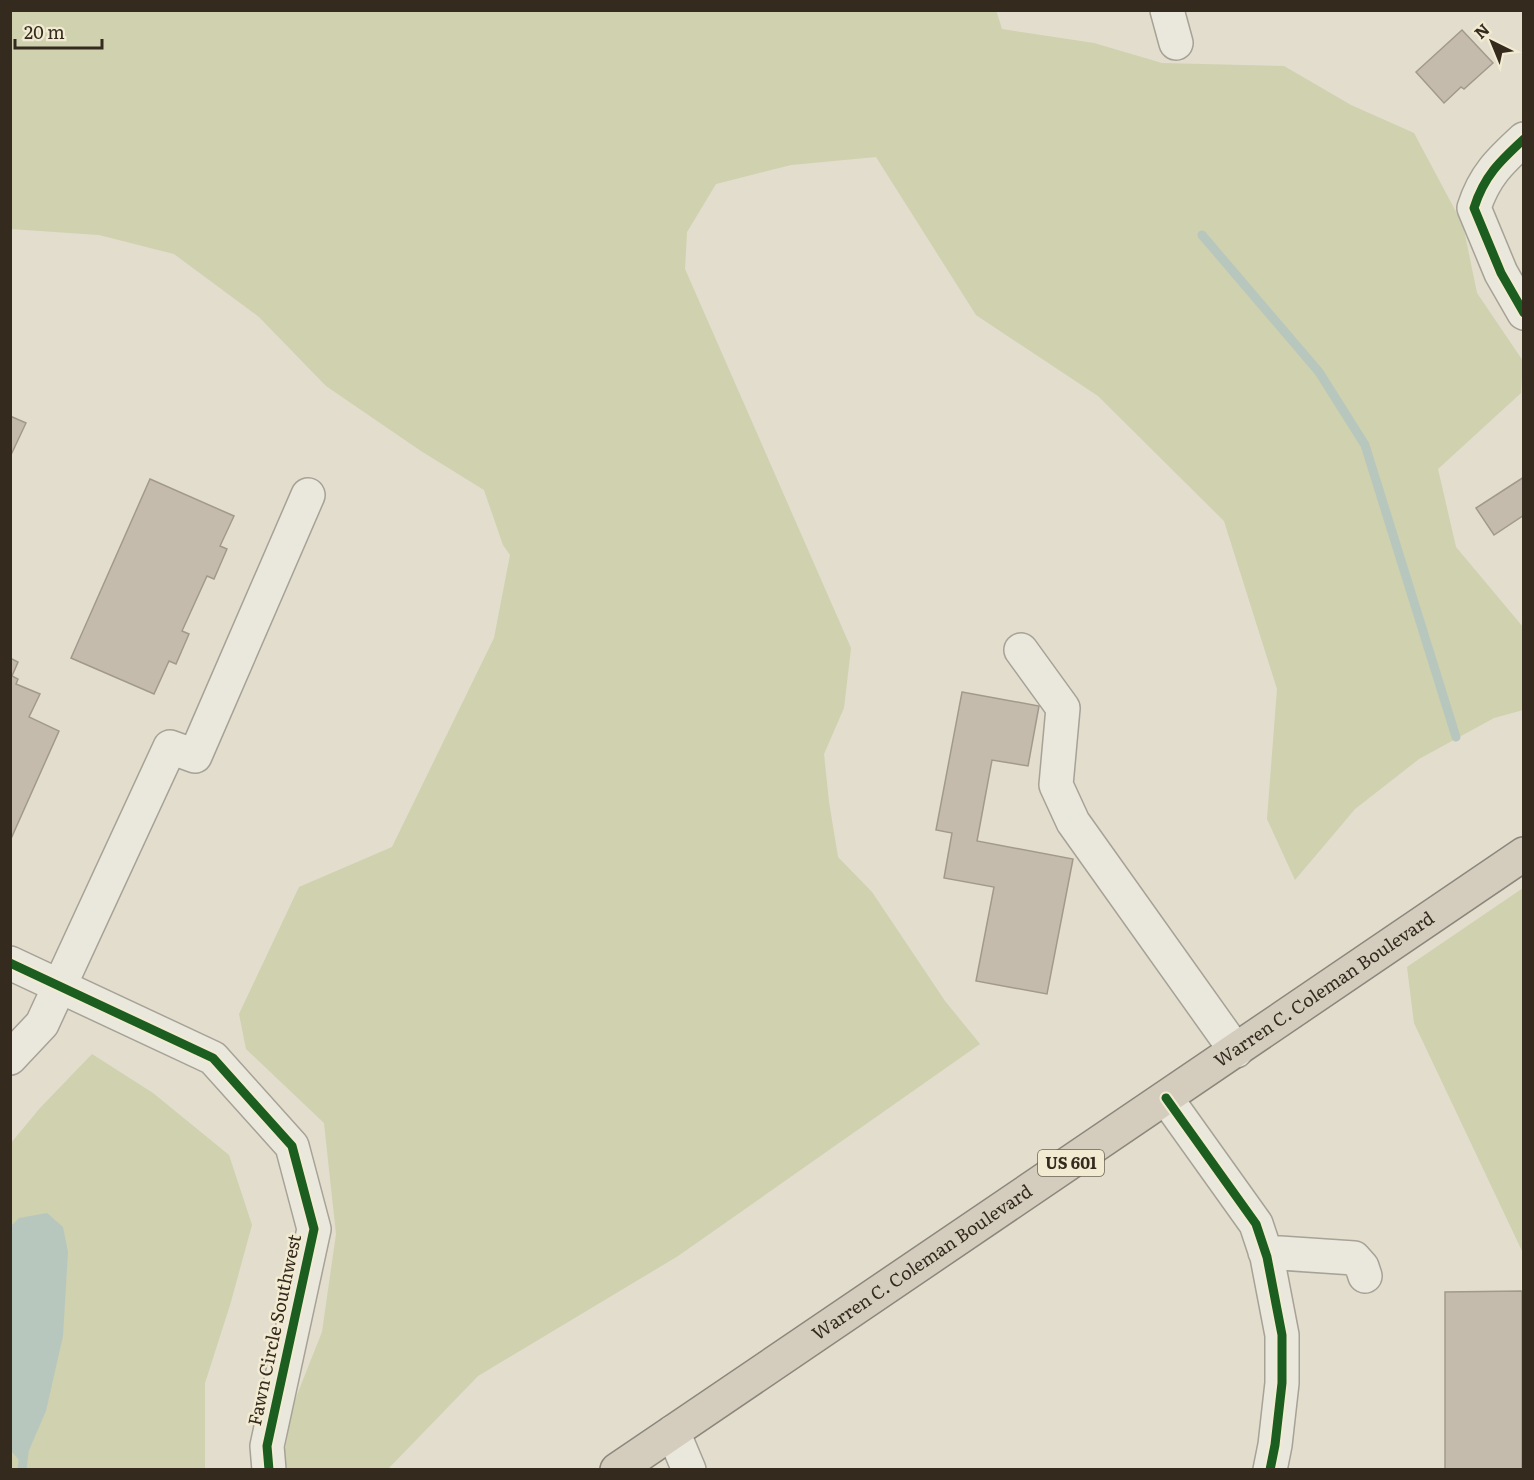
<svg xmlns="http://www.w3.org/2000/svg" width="1534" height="1480" font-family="Literata,serif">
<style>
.green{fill:#cfd1af}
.water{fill:#b7c7be}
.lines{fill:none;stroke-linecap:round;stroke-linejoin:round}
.stream{stroke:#b7c7be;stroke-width:9}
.building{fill:#c5bbad;stroke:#a2998c;stroke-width:1.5}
.minor-casing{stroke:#a7a296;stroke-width:36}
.highway-casing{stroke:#8c877c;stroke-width:36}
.minor{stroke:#eae7dd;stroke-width:33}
.highway{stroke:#d4cdbd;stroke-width:33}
.cycleway-casing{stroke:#f2ebd2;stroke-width:13}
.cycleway{stroke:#1b5e20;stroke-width:9}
.labels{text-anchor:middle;stroke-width:5;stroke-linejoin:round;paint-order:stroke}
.shield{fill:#f2ebd2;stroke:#6d6454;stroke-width:1.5}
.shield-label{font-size:16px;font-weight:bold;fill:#342a1e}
.street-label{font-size:18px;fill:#342a1e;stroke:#f2ebd2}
</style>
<rect width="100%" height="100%" fill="#e2ddcc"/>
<!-- green -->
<path class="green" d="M996,10L1002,29L1094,43L1162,63L1284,66L1351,105L1414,133L1463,225L1477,293L1523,361L1521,393L1438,469L1456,547L1523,627V710L1494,718L1419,759L1355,809L1295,880L1267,819L1277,689L1224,521L1098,396L976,315L876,157L791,165L716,184L687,232L685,269L851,648L844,708L824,754L829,802L838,857L872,892L945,1001L980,1044L678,1256L478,1376L388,1469H288L283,1461L293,1405L322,1332L336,1234L324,1123L246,1049L239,1014L299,887L392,847L494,638L510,555L503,545L484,490L421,451L326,386L259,317L174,254L99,235L11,229L10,11Z
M1523,888V1253L1414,1023L1407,967Z
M92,1054L153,1093L229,1155L252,1225L230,1305L205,1383V1469L11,1470V1143L40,1108Z"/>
<!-- water -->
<path class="water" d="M47,1213L63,1227L68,1252L63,1336L46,1411L23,1464L11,1451V1226L19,1218Z"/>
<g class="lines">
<!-- stream -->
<path class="stream" d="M1202,235L1319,372L1365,445L1456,737
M22,1470L24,1452"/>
</g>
<!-- building -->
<path class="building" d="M1462,30L1493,63L1464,89L1461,87L1444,103L1416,72Z
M10,416L26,423L10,457Z
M1524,477V515L1494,535L1476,508Z
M150,479L234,516L220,546L227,549L214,579L207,576L182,631L189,634L176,664L169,661L154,694L71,658Z
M10,658L18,662L12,676L18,679L16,684L40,694L29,717L59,731L10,841Z
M962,692L1039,706L1028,766L992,760L977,841L1073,859L1047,994L976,981L994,887L944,878L952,833L936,830Z
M1522,1291V1470H1445V1292Z"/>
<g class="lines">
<!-- minor casing -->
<g class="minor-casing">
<path id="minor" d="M1167,10L1176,43
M1524,139C1500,161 1484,176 1474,208L1501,273L1524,313
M1021,650L1063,708L1056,785L1073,822L1236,1051
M10,963L213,1058L292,1146L314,1229L267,1446L269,1470
M10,1058L42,1024L170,747L195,756L308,495
M1166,1098L1256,1224L1267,1257L1282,1335V1383L1275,1445L1270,1470
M1265,1252L1354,1258L1362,1267L1365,1276
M673,1432L689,1470"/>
</g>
<!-- highway casing -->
<g class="highway-casing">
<g id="highway">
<path id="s1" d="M617,1470L1524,854"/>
</g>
</g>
<!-- minor -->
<use href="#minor" class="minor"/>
<!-- highway -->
<use href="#highway" class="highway"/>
<!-- cycleway casing -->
<g class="cycleway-casing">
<path id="cycleway" d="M1524,139C1500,161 1484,176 1474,208L1501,273L1524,313
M10,963L213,1058L292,1146L314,1229L267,1446L269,1470
M1166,1098L1256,1224L1267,1257L1282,1335V1383L1275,1445L1270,1470"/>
</g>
<!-- cycleway -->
<use href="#cycleway" class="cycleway"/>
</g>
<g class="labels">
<!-- shield labels -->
<rect class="shield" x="1038" y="1150" width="66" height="26" rx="4.5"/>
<g class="shield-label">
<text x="1071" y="1169">US 601</text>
</g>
<!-- street labels -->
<g class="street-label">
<text dy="6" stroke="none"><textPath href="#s1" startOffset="855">Warren C. Coleman Boulevard</textPath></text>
<text dy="6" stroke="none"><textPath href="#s1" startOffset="369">Warren C. Coleman Boulevard</textPath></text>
<text transform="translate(275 1330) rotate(-78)" y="6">Fawn Circle Southwest</text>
</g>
</g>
<!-- border -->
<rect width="1534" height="1480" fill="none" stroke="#342a1e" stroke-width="24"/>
<!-- north arrow -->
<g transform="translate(1492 42) rotate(317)" stroke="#f2ebd2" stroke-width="4.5" paint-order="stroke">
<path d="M0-4.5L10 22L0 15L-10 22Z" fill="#342a1e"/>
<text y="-9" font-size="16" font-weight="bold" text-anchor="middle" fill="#342a1e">N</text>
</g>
<!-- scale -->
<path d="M15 39v9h87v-9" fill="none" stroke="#342a1e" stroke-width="3"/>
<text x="24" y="39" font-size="18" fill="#342a1e" stroke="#f2ebd2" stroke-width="4.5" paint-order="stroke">20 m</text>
</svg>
